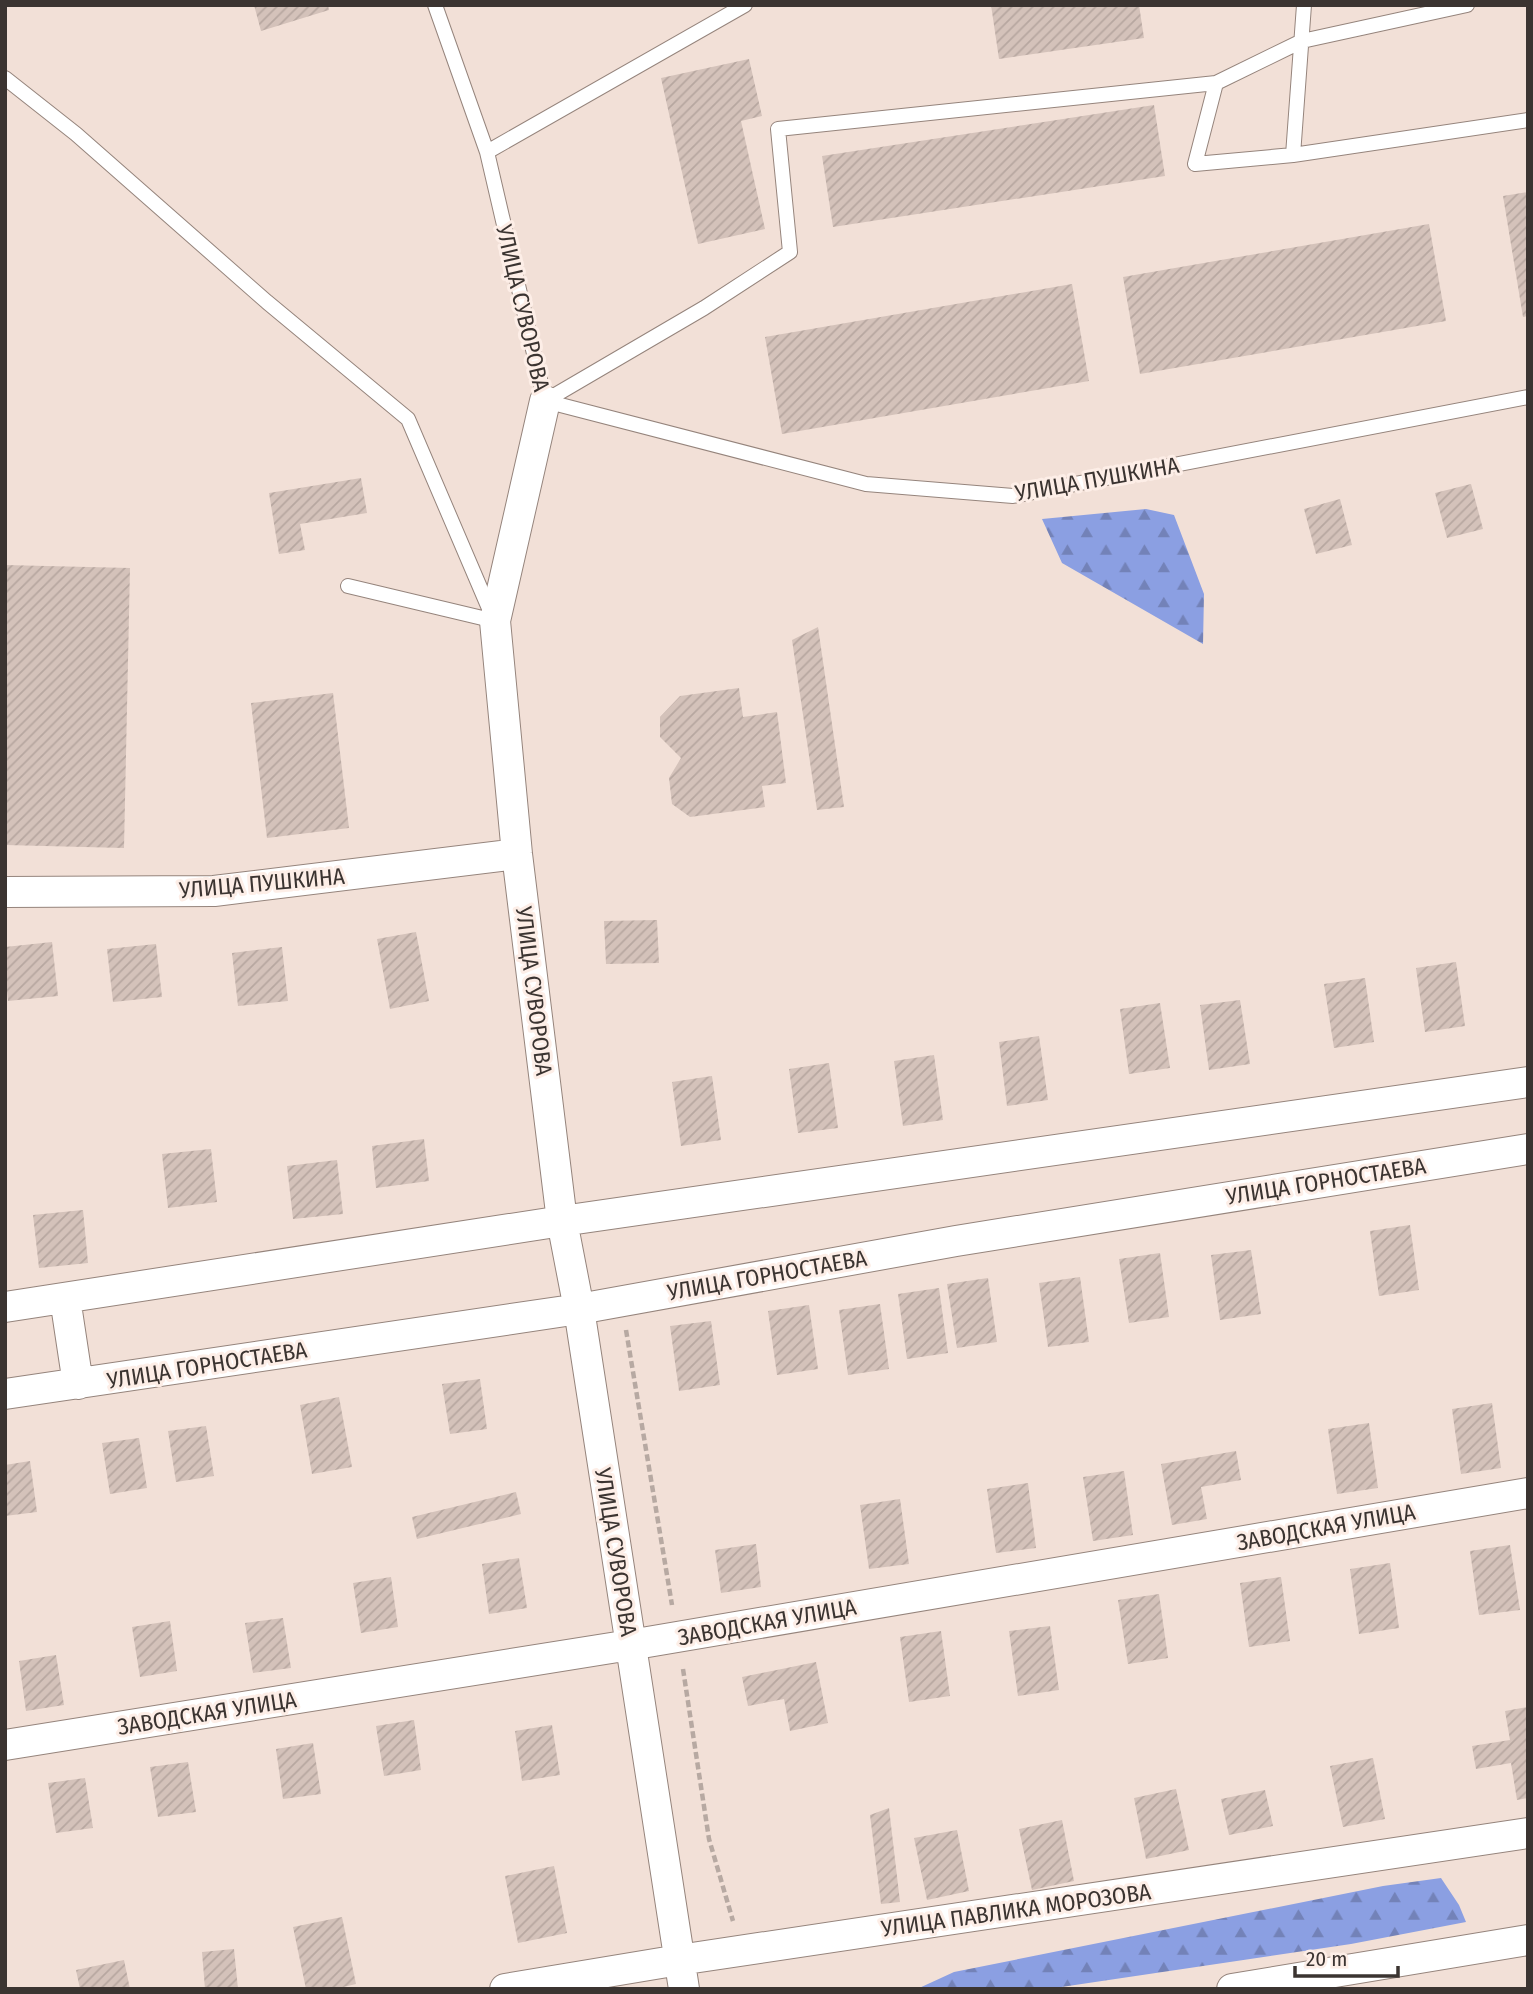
<svg xmlns="http://www.w3.org/2000/svg" width="1533" height="1994" font-family="'Fira Sans Condensed',sans-serif">
<style>
.forest{fill:url(#forest-firs)}
.building{fill:url(#building-hatch)}
.lines{fill:none;stroke-linecap:round;stroke-linejoin:round}
.lane-casing{stroke:#95847c;stroke-width:16}
.street-casing{stroke:#95847c;stroke-width:32}
.path{stroke:#b7a9a2;stroke-width:4.5;stroke-dasharray:7 3.5;stroke-linecap:butt}
.lane{stroke:#fff;stroke-width:14}
.street{stroke:#fff;stroke-width:30}
.labels{text-anchor:middle;stroke-width:6;stroke-linejoin:round;paint-order:stroke}
.street-label{font-size:23px;fill:#3b3431;stroke:#fdeee7}
</style>
<defs>
<pattern id="forest-firs" width="22" height="20" patternUnits="userSpaceOnUse" patternTransform="scale(1.75)"><rect width="22" height="20" fill="#8b9fe2"/><path d="M5 1l3.5 6h-7zM16 11l3.5 6h-7z" fill="#7382b8"/></pattern>
<pattern id="building-hatch" width="6" height="6" patternUnits="userSpaceOnUse" patternTransform="scale(1.75)"><rect width="6" height="6" fill="#d4c2ba"/><path d="M-1 1l2-2M0 6l6-6M5 7l2-2" fill="none" stroke="#b7a7a0"/></pattern>
</defs>
<rect width="100%" height="100%" fill="#f2e0d7"/>
<!-- forest -->
<path class="forest" d="M1146,509L1174,515L1204,594L1203,644L1062,563L1042,519Z
M1441,1878L1459,1905L1466,1922L1351,1944L1048,1989H917L954,1972L1383,1886Z"/>
<!-- building -->
<path class="building" d="M254,5H328L329,10L261,31Z
M991,5H1139L1144,38L999,59Z
M749,59L762,116L741,121L765,229L698,244L661,78Z
M1154,105L1165,176L833,227L822,156Z
M1528,192V316L1523,317L1503,196Z
M1429,224L1446,321L1140,374L1123,277Z
M1072,284L1089,381L782,434L765,337Z
M361,478L367,513L300,524L305,550L279,554L269,493Z
M1471,484L1483,529L1447,538L1435,493Z
M1340,499L1352,545L1316,554L1304,509Z
M5,565L130,568L124,848L5,845Z
M818,627L844,807L817,810L792,640Z
M739,688L743,717L777,712L786,783L762,786L765,807L690,817L672,804L669,778L681,758L660,737V717L680,696Z
M333,693L349,828L267,838L251,703Z
M657,920L659,963L606,964L604,921Z
M416,932L429,1001L390,1009L377,939Z
M52,942L58,996L8,1001L5,974V947Z
M156,944L162,997L113,1002L107,949Z
M282,947L288,1001L238,1006L232,953Z
M1456,962L1465,1026L1425,1032L1416,968Z
M1365,978L1374,1042L1334,1048L1324,984Z
M1240,1000L1250,1064L1209,1070L1200,1005Z
M1160,1003L1170,1068L1129,1074L1120,1009Z
M1039,1036L1048,1100L1007,1106L999,1042Z
M934,1055L943,1120L903,1126L894,1061Z
M829,1063L838,1128L798,1133L789,1069Z
M712,1076L721,1140L681,1146L672,1082Z
M424,1139L429,1181L376,1188L372,1146Z
M211,1149L217,1202L168,1208L162,1154Z
M337,1160L343,1214L293,1219L287,1166Z
M83,1210L88,1263L39,1268L33,1215Z
M1410,1225L1419,1290L1379,1296L1370,1231Z
M1251,1250L1261,1314L1220,1320L1211,1255Z
M1160,1253L1169,1317L1129,1323L1119,1259Z
M1080,1277L1089,1342L1048,1347L1039,1283Z
M988,1278L997,1342L957,1348L947,1284Z
M939,1288L948,1353L907,1359L898,1294Z
M880,1304L889,1369L848,1375L839,1310Z
M809,1305L818,1369L777,1375L768,1311Z
M711,1321L720,1385L679,1391L670,1326Z
M480,1379L487,1429L450,1434L442,1384Z
M339,1397L352,1467L312,1474L300,1405Z
M1492,1403L1501,1468L1461,1474L1452,1409Z
M1369,1423L1378,1488L1337,1494L1328,1429Z
M206,1426L214,1476L176,1482L168,1431Z
M139,1438L147,1488L110,1494L102,1443Z
M1236,1451L1241,1480L1201,1487L1207,1519L1172,1525L1161,1464Z
M30,1461L37,1512L5,1516V1465Z
M1124,1471L1133,1535L1093,1541L1083,1477Z
M1028,1483L1036,1548L996,1553L987,1489Z
M516,1492L521,1514L417,1539L412,1517Z
M900,1499L909,1564L869,1569L860,1505Z
M756,1544L761,1587L721,1593L715,1550Z
M1510,1545L1520,1610L1479,1615L1470,1551Z
M519,1558L527,1608L489,1614L482,1564Z
M1390,1563L1399,1628L1359,1634L1350,1569Z
M391,1577L398,1627L361,1633L353,1583Z
M1281,1577L1290,1641L1249,1647L1240,1583Z
M1159,1594L1168,1658L1128,1664L1118,1600Z
M283,1618L291,1668L253,1673L245,1623Z
M170,1621L177,1671L140,1677L132,1627Z
M1050,1626L1059,1690L1018,1696L1009,1631Z
M941,1631L950,1696L909,1702L900,1637Z
M56,1655L64,1705L26,1711L19,1661Z
M816,1662L828,1723L790,1731L784,1699L748,1706L742,1677Z
M1528,1707V1798L1517,1800L1511,1763L1476,1769L1472,1746L1510,1740L1505,1711Z
M414,1720L421,1770L384,1776L376,1726Z
M552,1725L560,1775L522,1781L515,1731Z
M313,1743L321,1794L283,1799L276,1749Z
M1373,1758L1385,1819L1343,1827L1330,1766Z
M188,1762L196,1812L158,1817L150,1767Z
M85,1778L93,1828L56,1833L48,1783Z
M1176,1789L1189,1850L1146,1859L1134,1798Z
M1265,1790L1273,1826L1229,1835L1221,1799Z
M889,1808L900,1902L881,1904L870,1815Z
M1062,1820L1074,1881L1032,1890L1019,1829Z
M957,1830L969,1891L927,1900L914,1838Z
M554,1866L567,1933L518,1943L505,1876Z
M342,1917L356,1984L335,1989H306L293,1927Z
M234,1949L238,1989H205L202,1952Z
M124,1960L130,1989H80L76,1970Z"/>
<g class="lines">
<!-- lane casing -->
<g class="lane-casing">
<path id="lane" d="M435,5L487,152L545,401
M1304,5L1293,155L1528,120
M5,78L76,134L267,302L408,419L491,613
M1216,83L1302,41L1467,5
M487,152L745,5
M545,401L704,308L790,252L778,129L1216,83L1195,164L1293,155
M545,401L866,484L1013,496L1528,397
M348,586L495,621"/>
</g>
<!-- street casing -->
<g class="street-casing">
<path id="street" d="M545,401L495,621L517,854L562,1221L579,1309L684,1989
M5,892L214,891L517,854
M65,1298L78,1384
M5,1307L562,1221L1528,1082
M5,1394L579,1309L956,1241L1528,1149
M5,1745L630,1645L1528,1493
M505,1989L679,1960L1528,1833
M1232,1989L1528,1940"/>
</g>
<!-- path -->
<path class="path" d="M626,1330L672,1605
M683,1669L709,1839L733,1921"/>
<!-- lane -->
<use href="#lane" class="lane"/>
<!-- street -->
<use href="#street" class="street"/>
</g>
<g class="labels">
<!-- street labels -->
<g class="street-label">
<text transform="translate(523 308) rotate(77)" y="8">УЛИЦА СУВОРОВА</text>
<text transform="translate(1097 479) rotate(-10)" y="8">УЛИЦА ПУШКИНА</text>
<text transform="translate(262 883) rotate(-5)" y="8">УЛИЦА ПУШКИНА</text>
<text transform="translate(534 991) rotate(83)" y="8">УЛИЦА СУВОРОВА</text>
<text transform="translate(1326 1181) rotate(-9)" y="8">УЛИЦА ГОРНОСТАЕВА</text>
<text transform="translate(767 1275) rotate(-10)" y="8">УЛИЦА ГОРНОСТАЕВА</text>
<text transform="translate(207 1365) rotate(-9)" y="8">УЛИЦА ГОРНОСТАЕВА</text>
<text transform="translate(1326 1527) rotate(-10)" y="8">ЗАВОДСКАЯ УЛИЦА</text>
<text transform="translate(616 1552) rotate(81)" y="8">УЛИЦА СУВОРОВА</text>
<text transform="translate(767 1622) rotate(-10)" y="8">ЗАВОДСКАЯ УЛИЦА</text>
<text transform="translate(207 1713) rotate(-9)" y="8">ЗАВОДСКАЯ УЛИЦА</text>
<text transform="translate(1016 1910) rotate(-8)" y="8">УЛИЦА ПАВЛИКА МОРОЗОВА</text>
</g>
</g>
<!-- border -->
<rect width="1533" height="1994" fill="none" stroke="#3b3431" stroke-width="14"/>
<!-- scale -->
<path d="M1295 1966v10h103v-10" fill="none" stroke="#3b3431" stroke-width="3.5"/>
<text x="1306" y="1966" font-size="21" fill="#3b3431" stroke="#fdeee7" stroke-width="5" paint-order="stroke">20 m</text>
</svg>
